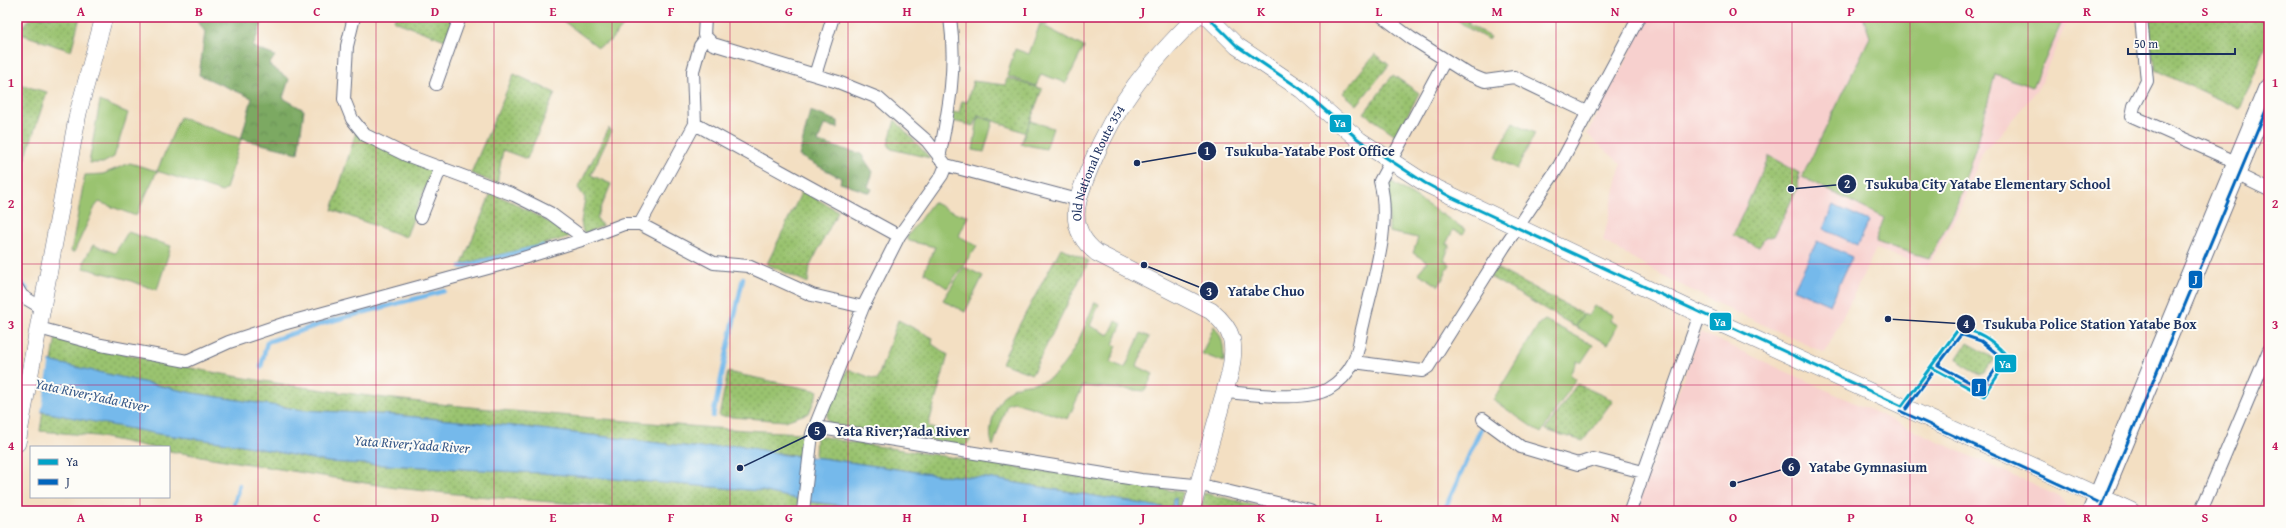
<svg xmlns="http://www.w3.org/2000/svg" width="2286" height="528" font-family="'Gentium Book Plus',serif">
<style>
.built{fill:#f7d0ce}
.grass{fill:url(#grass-dots);stroke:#5a7966}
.forest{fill:url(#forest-crowns);stroke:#4b6c60}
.green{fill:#9ac36f;stroke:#5a7966}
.water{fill:#75b9eb;stroke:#4874a4}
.pier{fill:#f3dfc2}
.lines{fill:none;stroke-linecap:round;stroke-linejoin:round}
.stream{stroke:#75b9eb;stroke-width:4.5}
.street-casing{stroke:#676d81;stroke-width:14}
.secondary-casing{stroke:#676d81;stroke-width:18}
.highway-casing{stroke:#676d81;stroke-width:24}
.street{stroke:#fff;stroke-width:12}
.secondary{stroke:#fff;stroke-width:17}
.highway{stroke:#fff;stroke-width:22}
.bus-1-casing{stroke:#fdfcf7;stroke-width:6}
.bus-2-casing{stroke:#fdfcf7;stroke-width:6}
.bus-1{stroke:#01a3c8;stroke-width:3}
.bus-2{stroke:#0065bd;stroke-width:3}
.grid{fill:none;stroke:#c2185b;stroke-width:1;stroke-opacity:0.55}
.labels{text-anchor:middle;stroke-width:4;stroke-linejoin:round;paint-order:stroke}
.street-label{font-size:13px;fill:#1b2f5e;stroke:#fdfcf7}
.water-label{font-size:14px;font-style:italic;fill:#365888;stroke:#fdfcf7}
.leader{fill:none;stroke:#1b2f5e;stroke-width:1.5}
.callout-dot{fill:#1b2f5e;stroke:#fdfcf7;stroke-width:1.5}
.mark-label{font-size:12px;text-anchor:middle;font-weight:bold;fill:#fff}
.callout-label{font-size:14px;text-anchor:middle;font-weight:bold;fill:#1b2f5e;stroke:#fdfcf7;stroke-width:4;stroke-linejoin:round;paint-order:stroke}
.line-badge{stroke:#fdfcf7;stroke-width:1.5}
.badge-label{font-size:11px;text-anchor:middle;font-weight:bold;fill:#fff}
.neatline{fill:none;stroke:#c2185b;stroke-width:1.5}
.grid-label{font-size:13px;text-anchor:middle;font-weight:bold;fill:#c2185b}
</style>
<defs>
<pattern id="grass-dots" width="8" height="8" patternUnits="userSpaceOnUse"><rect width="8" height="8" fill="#9ac36f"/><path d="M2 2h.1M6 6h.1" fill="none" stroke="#7d9f5e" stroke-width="1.8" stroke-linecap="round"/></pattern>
<pattern id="forest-crowns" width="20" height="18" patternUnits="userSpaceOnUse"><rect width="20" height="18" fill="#7ba962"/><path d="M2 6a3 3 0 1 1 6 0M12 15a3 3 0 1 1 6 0" fill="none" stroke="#648a54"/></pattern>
</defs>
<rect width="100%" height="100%" fill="#fdfcf7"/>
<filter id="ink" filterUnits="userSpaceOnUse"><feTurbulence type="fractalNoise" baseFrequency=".025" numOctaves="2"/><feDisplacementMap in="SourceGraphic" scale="8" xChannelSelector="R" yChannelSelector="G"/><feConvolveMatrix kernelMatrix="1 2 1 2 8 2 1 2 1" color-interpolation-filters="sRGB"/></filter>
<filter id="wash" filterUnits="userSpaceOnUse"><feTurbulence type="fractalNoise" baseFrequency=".012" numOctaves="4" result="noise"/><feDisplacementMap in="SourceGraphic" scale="16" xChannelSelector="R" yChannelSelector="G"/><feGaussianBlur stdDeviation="0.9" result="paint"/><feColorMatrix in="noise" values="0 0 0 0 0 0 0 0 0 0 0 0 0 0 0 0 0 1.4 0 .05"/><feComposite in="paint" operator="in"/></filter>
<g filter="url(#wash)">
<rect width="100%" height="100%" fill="#f3dfc2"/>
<!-- built -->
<path class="built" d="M1648,17H1803L1828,21L1848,17H2069L2038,89L1996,139L1983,151L1958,214L1928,266L1876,249L1825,353L1714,302L1662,275L1603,241L1621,164L1587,134Z
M1700,332L2062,498L2068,511H1635Z"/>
<!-- grass -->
<path class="grass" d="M31,17H80L71,51L18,33Z
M395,17H454L445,40L394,21Z
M1027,17H1050L1047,25Z
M2146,17H2158L2153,20L2161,17H2269V39L2240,109L2155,70Z
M1375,54L1389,65L1357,105L1343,93Z
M514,74L555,93L527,159L503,150L497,184L471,173Z
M1393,75L1419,93L1397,136L1364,113Z
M1007,78L1042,89L1026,133L978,115L974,126L948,120L951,112L959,113L962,101L967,102L973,81L1005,85Z
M17,84L47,92L23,165H18L17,167Z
M895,120L930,158L891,149L888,144Z
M609,128L611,132L591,175L611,184L597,218L602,226L587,233L583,232L581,222L585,198L578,188Z
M356,132L432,170L406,237L332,210Z
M1769,156L1799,173L1798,187L1774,236L1765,238L1759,247L1733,235Z
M802,191L838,211L810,266L808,283L767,264Z
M491,193L512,202L570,234L567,238L462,264Z
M1061,248L1089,261L1032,374L1002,363L1016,331Z
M1496,268L1583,314L1576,327L1490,277Z
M898,320L933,338L932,344L948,355L928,427L971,440L965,446L830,424L827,418L829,406L848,369L877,380Z
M56,336C219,382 391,401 559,415C641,422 723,430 805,433L803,456L768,452L738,445L700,448L523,427L394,415L303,410L192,393L52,362Z
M1967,343L1992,357L1993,360L1984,373L1980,375L1959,362L1957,358Z
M728,372L818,391L809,413L785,421L719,416Z
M1577,384L1613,400L1583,441L1545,430Z
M43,411L159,434L237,444L328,462L541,473L762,491L798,499L797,511H664L476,496L396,488L169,451V447H149L96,436L40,431Z
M816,435L843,441L1182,492L1180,510L1176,509V498H1173L1172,509L987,478L937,475L815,457Z
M1204,493L1279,511H1201Z
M810,502L898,511H808Z"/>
<!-- forest -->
<path class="forest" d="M198,17H264L253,47L275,56L269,65L289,79L283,98L304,110L298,153L241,139L252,98L199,75L205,32L197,20Z
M810,111L838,121V128L824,125L818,142L861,154L873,172L868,187L872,189L870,193L840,183L841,178L799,156Z"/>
<!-- green -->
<path class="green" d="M558,17H631L609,42L598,47Z
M1454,17H1471L1468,24L1491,37L1489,40L1466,27Z
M1863,17H2064L2033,87L1995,74L1978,141L1954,213L1929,258L1875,242L1884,218L1802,177L1870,37Z
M1040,24L1084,47L1066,83L1041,74L1036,86L1007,76L1015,49L1029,54Z
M100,101L128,113L114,157L103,163H89Z
M180,117L241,139L226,189L222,192L157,171L136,216L99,202L95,207L74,252H71L85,175L103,174L130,163L157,171Z
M978,117L993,121L984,152L973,150Z
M1030,121L1053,128L1046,149L1021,144Z
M1513,122L1535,133L1517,169L1495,158Z
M1389,180L1466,230L1463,234L1453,230L1446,244L1450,245L1444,260L1450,264L1439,286L1418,273L1427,262L1413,253L1418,238L1389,232Z
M933,202L950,211L968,216L959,236L977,246L947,288L924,272L935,247L909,241L907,237Z
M128,232L171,246L157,290L122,278L84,268V261L93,245L115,253Z
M964,267L983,276L965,312L943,300Z
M1095,302L1099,304L1090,326L1109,335L1116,321L1122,324L1113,344L1117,346L1110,362L1125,368L1141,333L1149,337L1137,366L1153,374L1145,391L1083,386L1068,419L1014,402L1007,404L993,446C985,429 998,391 1018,386C1030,382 1045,385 1055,374C1075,355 1084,327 1095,302Z
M1594,306L1613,315L1610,321L1618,325L1608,344L1576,327L1583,314L1588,316Z
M1545,320L1593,345L1581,363L1577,361L1570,374L1576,379L1541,433L1493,400L1539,324Z
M1214,326C1223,337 1224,347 1224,362L1202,354Z"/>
<!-- water -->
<path class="water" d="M1833,205L1869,221L1858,245L1823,229Z
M1817,241L1852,257L1830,305L1794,289Z
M17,354L192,393L303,410L394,415L523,427L700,448L738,445L785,455L821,458L937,475L987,478L1172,509L1173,498H1176V509L1187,511H898L810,502L762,491L541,473L328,462L237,444L159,434L17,407Z"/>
<!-- pier -->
<path class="pier" d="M17,352L50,359L41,413L17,409Z"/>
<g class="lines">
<!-- stream -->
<path class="stream" d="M461,267L543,246
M17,278L27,289
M261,367L267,342L324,323L444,291
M713,416L743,278
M233,511L239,485
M1444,511L1482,426"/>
</g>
</g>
<g filter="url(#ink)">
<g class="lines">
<!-- street casing -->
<g class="street-casing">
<path id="street" d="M354,17L347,46L344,99L352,119L365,135L406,155L514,195L550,213L585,239
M705,17L704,35L713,44L838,82L878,98L927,141L946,165L1078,200
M1383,17L1411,38L1468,74L1485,81L1514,77L1587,112
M2141,17L2147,81L2134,106L2132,116L2238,163
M815,75L833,17
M436,84L460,17
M695,124L899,236
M939,158C949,109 957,67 950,17
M2234,173L2269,190
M421,217L441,167
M640,224L695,124L693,71L700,46L706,38
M17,288L22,296L42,308
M39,328L101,345L187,361L229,342L283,324L510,262L585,239L624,224H640L714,263L748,266L812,295L863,307
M1354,362L1422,371L1428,367L1504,247L1559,166L1639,17
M1225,392C1252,394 1305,402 1328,389C1338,383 1348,373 1353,363C1359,352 1360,336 1363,325C1373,279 1392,227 1380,181L1445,60
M1483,419L1521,447L1578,464L1593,459L1643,472
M815,427L1141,480L1205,486L1310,511
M803,511L812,434L863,307L899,236L942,175L946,165
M1630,511L1700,314
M2201,511L2269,350"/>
</g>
<!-- secondary casing -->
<g class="secondary-casing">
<g id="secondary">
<path d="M1208,17L1237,46L1302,90L1359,140L1425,183L1700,314L2131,511"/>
<path d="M17,443L78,113L104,17"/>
<path id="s1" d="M1191,511L1230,373C1236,344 1234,330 1211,311L1097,253C1064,227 1077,199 1091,165C1117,102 1148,65 1196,17"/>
</g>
</g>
<!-- highway casing -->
<g class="highway-casing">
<path id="highway" d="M2094,511L2269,90"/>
</g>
<!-- street -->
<use href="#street" class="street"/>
<!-- secondary -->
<use href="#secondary" class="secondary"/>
<!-- highway -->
<use href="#highway" class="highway"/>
<!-- bus-1 casing -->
<g class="bus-1-casing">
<path id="bus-1" d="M1208,17L1237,46L1302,90L1359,140L1425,183L1451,197L1902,406
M1902,406L1957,331C1976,327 1994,342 2006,355V363L1984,396L1931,367"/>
</g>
<!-- bus-2 casing -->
<g class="bus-2-casing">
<path id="bus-2" d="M1963,335L1981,341L2001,357V361L1982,389L1938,365L1960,336Z
M1906,409L1932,373
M1900,411L2098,502
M2099,511L2269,103"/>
</g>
<!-- bus-1 -->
<use href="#bus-1" class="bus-1"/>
<!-- bus-2 -->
<use href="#bus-2" class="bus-2"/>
</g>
</g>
<!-- grid -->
<path class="grid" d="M140,17V447M258,17V511M376,17V511M494,17V511M612,17V511M730,17V511M848,17V511M966,17V511M1084,17V511M1202,17V511M1320,17V511M1438,17V511M1556,17V511M1674,17V511M1792,17V511M1910,17V511M2028,17V511M2146,17V511M17,143H2269M17,264H2269M17,385H2269M140,497V511"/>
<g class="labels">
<!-- street labels -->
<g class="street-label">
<text dy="5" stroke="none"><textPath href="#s1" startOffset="442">Old National Route 354</textPath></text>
</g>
<!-- water labels -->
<g class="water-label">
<text transform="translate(92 395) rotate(12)" y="5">Yata River;Yada River</text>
<text transform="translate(412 444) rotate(4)" y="5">Yata River;Yada River</text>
</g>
</g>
<!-- callouts -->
<path class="leader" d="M1137 163L1207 151M1791 189L1847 184M1144 265L1209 291M1888 319L1966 324M740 468L817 431M1733 484L1791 467"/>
<g class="callout-dot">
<circle cx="1137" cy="163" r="4"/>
<circle cx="1791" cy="189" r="4"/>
<circle cx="1144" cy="265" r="4"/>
<circle cx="1888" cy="319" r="4"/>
<circle cx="740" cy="468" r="4"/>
<circle cx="1733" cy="484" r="4"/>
<circle cx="1207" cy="151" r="10"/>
<circle cx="1847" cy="184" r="10"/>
<circle cx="1209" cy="291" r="10"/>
<circle cx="1966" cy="324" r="10"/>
<circle cx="817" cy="431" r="10"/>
<circle cx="1791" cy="467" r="10"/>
</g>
<g class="mark-label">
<text x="1207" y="155">1</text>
<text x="1847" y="188">2</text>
<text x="1209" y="296">3</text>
<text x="1966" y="328">4</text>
<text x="817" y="435">5</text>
<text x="1791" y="471">6</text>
</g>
<g class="callout-label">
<text x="1310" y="156">Tsukuba-Yatabe Post Office</text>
<text x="1988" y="189">Tsukuba City Yatabe Elementary School</text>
<text x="1266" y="296">Yatabe Chuo</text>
<text x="2090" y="329">Tsukuba Police Station Yatabe Box</text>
<text x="902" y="436">Yata River;Yada River</text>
<text x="1868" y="472">Yatabe Gymnasium</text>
</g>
<g class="line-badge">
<rect x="1329" y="114" width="23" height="19" rx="4" fill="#01a3c8"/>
<rect x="2188" y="270" width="15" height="19" rx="4" fill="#0065bd"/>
<rect x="1709" y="312" width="23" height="19" rx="4" fill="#01a3c8"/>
<rect x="1994" y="354" width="23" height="19" rx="4" fill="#01a3c8"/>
<rect x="1971" y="378" width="16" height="19" rx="4" fill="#0065bd"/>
</g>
<g class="badge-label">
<text x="1340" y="127">Ya</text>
<text x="2196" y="283">J</text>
<text x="1720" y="326">Ya</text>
<text x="2005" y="368">Ya</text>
<text x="1979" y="391">J</text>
</g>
<!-- margin -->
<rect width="2286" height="528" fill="none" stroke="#fdfcf7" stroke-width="44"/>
<!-- legend -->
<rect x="30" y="446" width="140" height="52" fill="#fdfcf7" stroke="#a3aaba"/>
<rect x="38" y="459" width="20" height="6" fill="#01a3c8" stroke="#a3aaba"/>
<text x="66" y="466" font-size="12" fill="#1b2f5e">Ya</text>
<rect x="38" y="479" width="20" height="6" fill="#0065bd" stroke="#a3aaba"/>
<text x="66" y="486" font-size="12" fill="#1b2f5e">J</text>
<!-- scale -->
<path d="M2128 48v6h107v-6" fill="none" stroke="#1b2f5e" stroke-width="2"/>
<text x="2134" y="48" font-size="12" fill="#1b2f5e" stroke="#fdfcf7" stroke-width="3" paint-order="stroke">50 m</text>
<rect x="22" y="22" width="2242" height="484" class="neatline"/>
<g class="grid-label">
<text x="81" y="16">A</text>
<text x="199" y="16">B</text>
<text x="317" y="16">C</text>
<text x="435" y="16">D</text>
<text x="553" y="16">E</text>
<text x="671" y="16">F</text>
<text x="789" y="16">G</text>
<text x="907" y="16">H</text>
<text x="1025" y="16">I</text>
<text x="1143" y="16">J</text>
<text x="1261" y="16">K</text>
<text x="1379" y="16">L</text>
<text x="1497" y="16">M</text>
<text x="1615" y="16">N</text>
<text x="1733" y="16">O</text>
<text x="1851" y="16">P</text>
<text x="1969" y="16">Q</text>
<text x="2087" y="16">R</text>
<text x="2205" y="16">S</text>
<text x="11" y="87">1</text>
<text x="2275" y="87">1</text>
<text x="11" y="208">2</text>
<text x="2275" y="208">2</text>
<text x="11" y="329">3</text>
<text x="2275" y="329">3</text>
<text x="11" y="450">4</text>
<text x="2275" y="450">4</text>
<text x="81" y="522">A</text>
<text x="199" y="522">B</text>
<text x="317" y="522">C</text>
<text x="435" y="522">D</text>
<text x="553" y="522">E</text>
<text x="671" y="522">F</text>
<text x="789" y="522">G</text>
<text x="907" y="522">H</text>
<text x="1025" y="522">I</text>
<text x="1143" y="522">J</text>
<text x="1261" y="522">K</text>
<text x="1379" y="522">L</text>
<text x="1497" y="522">M</text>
<text x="1615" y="522">N</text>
<text x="1733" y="522">O</text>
<text x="1851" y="522">P</text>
<text x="1969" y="522">Q</text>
<text x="2087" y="522">R</text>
<text x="2205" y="522">S</text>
</g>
</svg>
